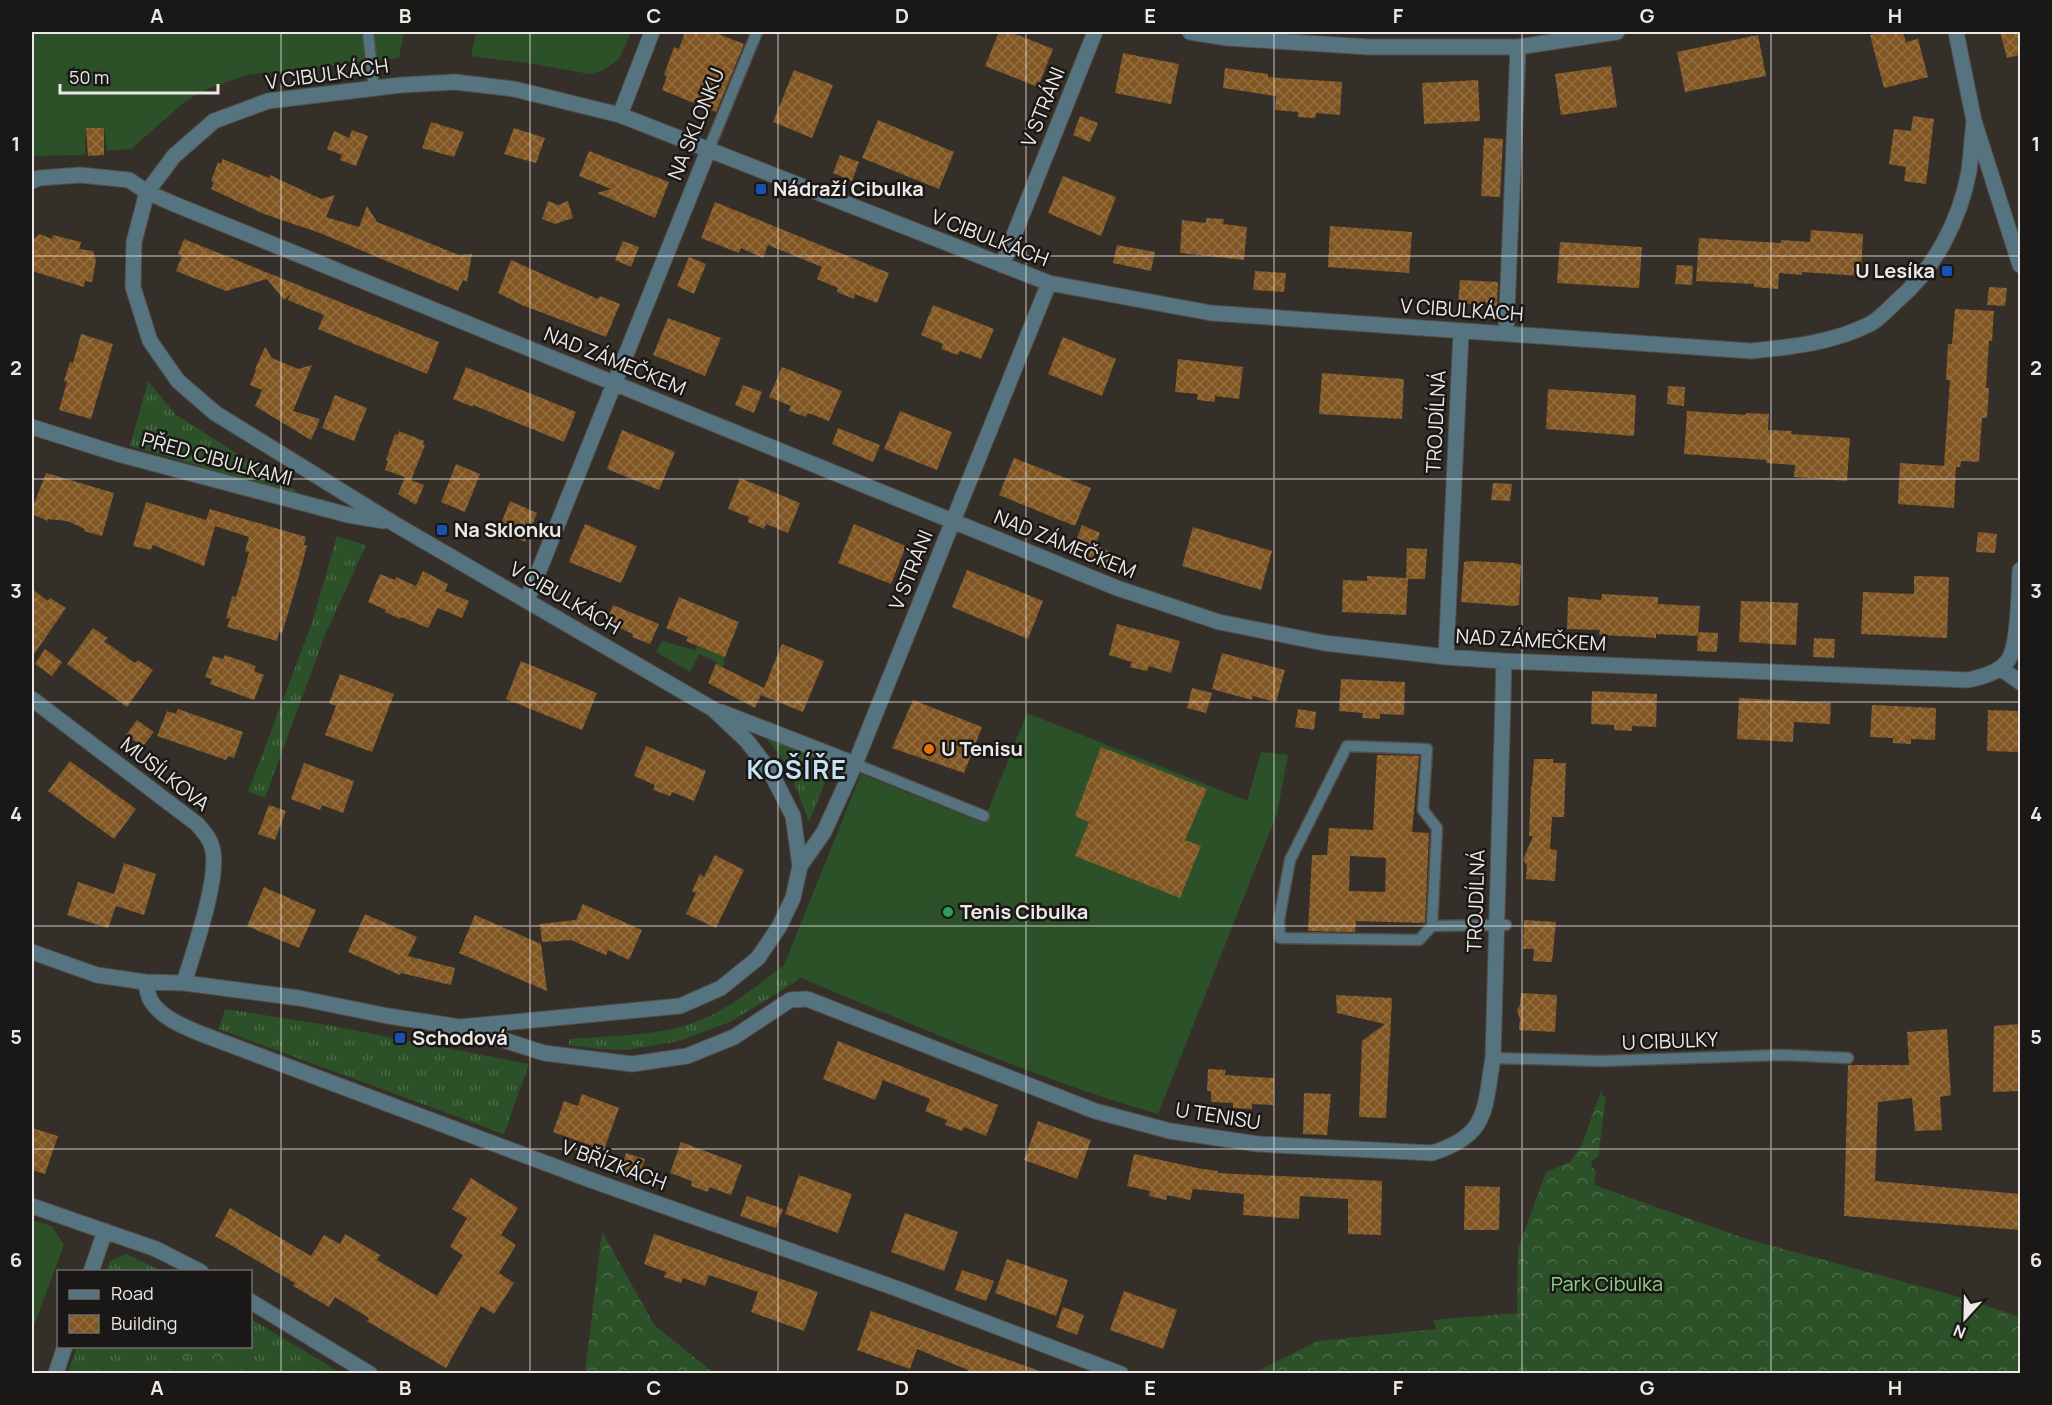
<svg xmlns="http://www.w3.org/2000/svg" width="2052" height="1405" font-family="Manrope,sans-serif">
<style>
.grass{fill:url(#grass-tufts)}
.forest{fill:url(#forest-crowns)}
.garden{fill:#2c5128}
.building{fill:url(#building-cross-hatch);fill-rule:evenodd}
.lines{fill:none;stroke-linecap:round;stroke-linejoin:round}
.service-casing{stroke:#524d48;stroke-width:13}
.minor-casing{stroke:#524d48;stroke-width:17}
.service{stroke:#567480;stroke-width:10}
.minor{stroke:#567480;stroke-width:15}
.grid{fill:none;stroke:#ece8e5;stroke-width:1.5;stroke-opacity:0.55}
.transit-dot{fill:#1a4fb4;stroke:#1a1816;stroke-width:2}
.food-dot{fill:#e8710a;stroke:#1a1816;stroke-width:2}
.leisure-dot{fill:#2e9e5b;stroke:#1a1816;stroke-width:2}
.labels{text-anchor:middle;stroke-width:5;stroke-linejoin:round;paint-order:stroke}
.street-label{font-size:20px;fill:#ece8e5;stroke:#1a1816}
.poi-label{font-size:20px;font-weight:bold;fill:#ece8e5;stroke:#1a1816;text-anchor:start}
.park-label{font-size:20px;fill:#91d18a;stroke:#1a1816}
.district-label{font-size:26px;font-weight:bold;letter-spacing:1.5px;fill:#c5e3f5;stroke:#1a1816}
.neatline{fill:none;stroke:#ece8e5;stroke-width:2}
.grid-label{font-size:20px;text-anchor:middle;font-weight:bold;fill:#ece8e5}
</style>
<defs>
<pattern id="grass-tufts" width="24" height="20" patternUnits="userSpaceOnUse" patternTransform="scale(1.5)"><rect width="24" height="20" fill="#2c5128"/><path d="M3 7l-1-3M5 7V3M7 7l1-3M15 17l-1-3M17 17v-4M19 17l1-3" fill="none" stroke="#4b6a47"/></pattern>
<pattern id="forest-crowns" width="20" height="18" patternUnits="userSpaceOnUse" patternTransform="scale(1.5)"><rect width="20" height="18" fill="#2c5128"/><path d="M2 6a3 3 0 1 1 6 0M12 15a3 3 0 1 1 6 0" fill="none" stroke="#4b6a47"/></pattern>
<pattern id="building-cross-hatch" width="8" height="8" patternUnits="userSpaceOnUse" patternTransform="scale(1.5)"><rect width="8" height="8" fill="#815622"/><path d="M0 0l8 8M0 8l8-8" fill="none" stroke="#936e42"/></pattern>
</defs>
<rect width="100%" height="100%" fill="#352f2a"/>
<!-- grass -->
<path class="grass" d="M148,381L175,414L305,497L130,446Z
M337,536L366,545L325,635L265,798L248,792L312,623Z
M770,738L833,763L809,822L788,767L767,739Z
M783,966L782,970L800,977L797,981L730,1022L679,1041L626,1050L599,1049L569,1045V1039C609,1036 657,1036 693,1023C727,1011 755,987 783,966Z
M225,1009L327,1025L529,1064L504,1134L219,1029Z
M126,1254L162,1271H106L110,1261Z
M251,1319L341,1373L67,1374L77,1347L250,1346Z"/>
<!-- forest -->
<path class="forest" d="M1602,1088L1601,1094L1606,1098L1598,1157L1592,1161L1591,1166L1596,1171L1594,1185L1747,1239L1956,1296L2020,1317V1373H1254L1318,1341L1436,1329L1433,1320L1517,1313L1518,1249L1546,1172L1570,1162L1583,1142Z
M602,1232L655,1326L714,1373H585Z
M138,1347L233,1346V1347L228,1360L183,1356Z"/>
<!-- garden -->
<path class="garden" d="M32,32H404L399,58L246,75L208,89L187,100L131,149L107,151L104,128H86L85,155L32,156Z
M476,32H631L619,59L604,70L590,74L527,63L471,56Z
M662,641L695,650L697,646L725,657L723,668L716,665L717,662L699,654L690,672L656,652Z
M1027,713L1247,801L1261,752L1288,755L1277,814L1158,1114C1029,1077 906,1021 782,970L861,774L983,823Z
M32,1220L52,1226L64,1245L32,1331Z"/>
<!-- building -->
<path class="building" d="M685,32H713L744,44L716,112L662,90L667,76L664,75L674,47L679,49Z
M999,32H1010L1053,49L1038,87L985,66Z
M1886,32H1903L1906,42L1918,39L1928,77L1884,88L1870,35Z
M2000,32H2020V55L2007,58Z
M1758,35L1766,76L1685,92L1677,52Z
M1123,53L1179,64L1171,104L1115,93Z
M1611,66L1617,107L1561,115L1555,74Z
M1225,68L1268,74V77L1342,82L1340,115L1316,113L1315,118L1298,117V112L1275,110L1276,96L1223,88Z
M794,70L833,85L812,138L773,122Z
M1478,80L1480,121L1424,124L1422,83Z
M1080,116L1098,123L1090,142L1073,135Z
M1913,116L1934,119L1926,184L1904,181L1906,167L1889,164L1894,129L1911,131Z
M878,120L954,152L939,189L862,158Z
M431,122L464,132L454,157L422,148Z
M86,128H104V155L88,156Z
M514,128L545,138L536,163L504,154Z
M352,130L368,136L356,166L340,160L342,155L327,149L334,131L349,138Z
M1484,138L1503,139L1500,197L1481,196Z
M589,151L669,182L655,218L597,193L611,189L579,176Z
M840,155L859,162L852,181L833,173Z
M223,159L269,178L270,175L321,199L335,195L326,217L359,227L367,206L377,222L459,255L472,254L467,282L463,280L458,291L320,233L264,214L211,189L214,182L211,181L218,162L221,164Z
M1063,176L1116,197L1101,236L1048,213Z
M548,201L558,205L568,201L573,218L555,224L542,219Z
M715,202L889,273L877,303L855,294L854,299L837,292L838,288L817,279L822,267L768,245L763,258L741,248L739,253L701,238Z
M1206,218L1224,219L1223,224L1247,227L1244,260L1180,253L1182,220L1206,223Z
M1330,226L1412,232L1409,273L1328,267Z
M1811,230L1863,234L1861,276L1802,272V275L1779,273L1778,289L1754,287V284L1696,281L1699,238L1781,243V240L1810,242Z
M39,234L52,239L53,235L81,242L79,249L93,251L96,260L92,282L85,281L84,287L32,271V241Z
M184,239L439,342L427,374L318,329L324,315L288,300L291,294L284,300L267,279L226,291L176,271L182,256L178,254Z
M623,241L639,247L631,267L615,260Z
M1560,242L1642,247L1639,288L1557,283Z
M1117,245L1155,252L1151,271L1113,263Z
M689,257L706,264L694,294L677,286Z
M511,260L598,299L600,296L620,304L606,337L522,305L498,293Z
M1677,265L1693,266L1692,285L1675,284Z
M1255,271L1286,273L1284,292L1253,290Z
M1460,280L1498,282L1497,306L1458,303Z
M1989,287L2007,288L2005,306L1987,305Z
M933,305L994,329L981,359L960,351L958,355L941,349L943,344L921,335Z
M1955,309L1994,311L1992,341H1989L1986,388H1989L1987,418H1982L1979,462L1961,461L1960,467H1956L1954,508L1898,504L1900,463L1944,466L1950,380H1946L1948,344H1952Z
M668,318L721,338L705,376L653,355Z
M81,334L113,344L91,419L59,410L67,382L64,381L70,362L73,363Z
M1063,337L1116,359L1102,396L1048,374Z
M265,347L272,358L298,369L312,365L293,411L320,419L311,440L255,406L262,390L250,385L256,370L255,369Z
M1178,359L1243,367L1239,399L1215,396V402L1197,400L1198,394L1175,392Z
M466,367L576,412L564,442L473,405V407L453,399Z
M782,367L842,391L829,421L808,413L806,417L789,411L791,406L769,397Z
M1322,373L1404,379L1402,419L1319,414Z
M743,385L762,392L754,413L735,405Z
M1668,386L1685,387L1684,406L1667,404Z
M1548,389L1636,395L1634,436L1546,429Z
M335,395L367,408L354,441L322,428Z
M900,411L952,432L937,470L884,449Z
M1687,411L1746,415V413L1769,414L1768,430L1792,431L1791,434L1850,438L1847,481L1794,477L1795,465L1766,463V460L1684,454Z
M838,428L880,445L873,462L832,444Z
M622,430L675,452L659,490L607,469Z
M399,431L424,441L423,444L425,445L411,480L424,485L416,505L398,494L405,477L385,470L388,461L386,460L395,434L398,435Z
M1014,458L1091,488L1075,526L999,495Z
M456,464L480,474L465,512L441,502Z
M46,473L114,493L102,536L84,531L85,529L67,521L48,519V521L32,514V509Z
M740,478L800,503L788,533L766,524L764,529L748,522L749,517L728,509Z
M1493,483L1512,484L1510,501L1491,500Z
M510,501L537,513L525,542L498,531Z
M146,502L206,520L210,509L306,537L304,545L307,546L295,590L282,633L279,632L277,641L227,627L230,619L226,618L232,596L236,597L247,560L249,552L245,551L249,537L215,526L204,566L153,545L151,550L133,546Z
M585,524L637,546L621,583L569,562Z
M854,524L906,546L891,584L838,563Z
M1082,525L1100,533L1095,545L1113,553L1106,569L1086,561L1091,549L1075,543Z
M1193,527L1272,551L1261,590L1182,566Z
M1978,532L1997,534L1995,553L1976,552Z
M1407,548L1427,549L1425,579H1408L1406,615L1342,612L1343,580L1367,581V576L1406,578Z
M1470,561L1515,563L1521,565L1519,605L1513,606L1461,602L1464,562Z
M967,570L1043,601L1028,639L952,607Z
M423,571L448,584L445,591L469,601L462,618L438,608L428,628L401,617L400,619L385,612L386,610L368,602L380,574L395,580L396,577L416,586Z
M1914,576L1949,577L1947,638L1861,634L1863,592L1914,594Z
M32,589L48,601L50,598L66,608L32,657Z
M1602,594L1658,597V604L1700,606L1698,636L1656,634V638L1642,637L1599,635L1600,630L1567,629L1568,597L1601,600Z
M679,597L739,622L725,657L686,641L688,637L666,628Z
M1741,601L1798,603L1796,645L1739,642Z
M613,605L659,624L650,644L632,637L633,634L615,626L616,624L607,620Z
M1117,624L1180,641L1171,673L1149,666L1147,671L1130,667L1132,662L1109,655Z
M93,628L108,638L104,641L135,663L138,660L153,670L127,707L67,664Z
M1698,632L1718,633L1717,652L1697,651Z
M1814,638L1835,639L1834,658L1813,657Z
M782,644L824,661L803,712L761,695L755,708L708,683L716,664L764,688Z
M45,649L62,662L52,676L35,664Z
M1222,653L1285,670L1276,702L1253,696L1252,700L1212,689Z
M225,655L256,666L254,671L264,675L254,700L210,684L212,679L205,677L213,656L223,659Z
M521,661L597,693L582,730L506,699Z
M340,674L394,694L372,752L325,735L336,706L329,703Z
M1341,679L1405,682L1404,715L1380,714V719L1362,718L1363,713L1339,711Z
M1192,688L1212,693L1206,713L1187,708Z
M1592,691L1657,694L1656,727L1632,726V731L1614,730V725L1591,724Z
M1739,698L1831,703L1830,724L1794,722L1793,742L1737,739Z
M913,700L982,727L964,773L892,748Z
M1872,705L1936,708L1935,740L1911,739V744L1893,743V738L1870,737Z
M178,709L243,732L234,758L228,756L226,760L157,736L167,711L176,714Z
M1298,709L1316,712L1314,730L1295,727Z
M1988,710L2020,711V752L1987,751Z
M137,720L154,732L143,746L126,735Z
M646,746L706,771L694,801L672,792L670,796L653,790L655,785L634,776Z
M1101,747L1207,789L1185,840L1201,846L1180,898L1075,856L1089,822L1075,816Z
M1377,755L1419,756L1412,832L1429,833L1425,923L1356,921L1355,932L1308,931L1312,855H1327L1329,828L1373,830ZM1350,856L1386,858L1385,892L1349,891Z
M1534,759H1553V763H1566L1564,817H1552L1550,849L1557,850L1555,881L1526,879L1527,865L1523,860L1533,836H1529L1531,786H1532Z
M70,761L136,809L114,839L48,791Z
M304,763L354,781L343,813L322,805L320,810L291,799Z
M269,805L286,811L275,840L258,834Z
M715,855L744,870L716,928L686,914L696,893L692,891L700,874L704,877Z
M124,863L156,874L144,915L116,906L108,928L67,915L78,882L114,894Z
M264,887L316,910L299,948L247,926Z
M583,904L642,930L629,960L608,950L606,955L571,940L542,942L540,924L576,920Z
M365,914L417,937L408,956L455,968L451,985L401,973L400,975L348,952Z
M475,915L541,944L547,991L459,953Z
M1524,920L1556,922L1552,962L1533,961L1534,949H1523Z
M1521,993L1557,995L1555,1032L1519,1030L1520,1019L1517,1010L1520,1005Z
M1336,995L1392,998L1386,1118L1359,1117L1362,1041L1385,1024L1337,1013Z
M2020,1024V1091L1993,1092L1994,1026Z
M1947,1029L1951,1095L1940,1097L1942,1130L1915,1131L1912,1098L1878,1102L1875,1181L2020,1194V1230L1844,1216L1848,1065H1909L1907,1032Z
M838,1041L998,1105L986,1136L964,1127L962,1131L945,1125L947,1120L925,1111L930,1099L883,1080L875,1100L823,1079Z
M1208,1069L1226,1070L1225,1075L1274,1078L1273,1105L1252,1104V1109L1233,1108V1103L1211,1102V1091H1207Z
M1304,1093L1331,1094L1327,1135L1303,1134Z
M582,1094L619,1108L604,1150L553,1132L564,1101L578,1106Z
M1038,1121L1091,1140L1077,1179L1024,1160Z
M32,1128L58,1136L45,1174L32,1170Z
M681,1142L742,1165L731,1195L709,1187L708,1192L691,1186L692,1181L670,1173Z
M626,1153L645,1159L638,1178L620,1172Z
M1134,1154L1197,1168L1218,1171V1173L1382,1181L1381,1235L1348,1234V1199L1300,1196L1299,1219L1243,1215L1244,1194L1193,1189L1190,1200L1167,1195L1166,1200L1149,1196L1150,1191L1127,1186Z
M799,1175L852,1194L838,1233L785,1214Z
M471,1178L518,1208L501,1235L516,1245L499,1273L514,1283L494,1314L481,1306L446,1368L367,1321L369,1318L335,1297L329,1307L293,1286L295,1283L215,1236L230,1208L311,1256L324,1235L340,1244L345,1234L380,1255L377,1260L437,1296L463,1255L450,1247L467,1218L452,1209Z
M1465,1186L1500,1187L1499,1230H1464Z
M747,1196L783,1209L776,1228L740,1216Z
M905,1213L958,1232L944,1271L891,1252Z
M654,1234L818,1292L804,1331L751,1312L758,1292L709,1275L705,1286L683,1278L681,1283L664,1277L666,1272L644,1264Z
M1007,1259L1068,1280L1056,1316L995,1293Z
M962,1270L994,1281L986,1301L955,1290Z
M1124,1291L1177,1310L1163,1349L1110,1330Z
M1063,1307L1084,1315L1077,1335L1056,1327Z
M871,1311L1040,1371V1374H967L968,1370L917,1349L910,1369L857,1350Z"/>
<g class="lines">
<!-- service casing -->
<g class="service-casing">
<path id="service" d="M368,32L374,88
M708,151L757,32
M855,764L984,816
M1432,926L1419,940L1280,938L1279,920L1290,860L1347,746L1427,749L1423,810L1437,828L1432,926L1506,925
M1493,1058L1601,1061L1783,1055L1848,1058"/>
</g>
<!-- minor casing -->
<g class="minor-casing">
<path id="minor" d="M1190,32L1227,38L1369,47H1518L1617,32
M1956,32L1974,121L2020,265
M620,115L652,32
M32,181L39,178L80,175L129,180L147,192L174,204L1117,588L1219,622L1324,643L1446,657L1504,661L1968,680C1983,677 2001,672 2009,659C2019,642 2019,590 2020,570
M1002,265L1095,32
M1506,334L1518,47
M32,427L118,454L348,515L384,521
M527,600L708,151
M1446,657L1461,332
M2000,668L2020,682
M32,699L197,824C203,831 210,838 212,847C221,875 193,953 184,983
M721,712L855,764
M800,866L824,832L855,764L1049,283
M32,952L97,975L145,982L184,983L299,998L388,1016L460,1027L680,1006L721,988L758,958L779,927L793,898L800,866L793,816L770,771L747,741L713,709L393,523L215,413L178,381L150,341L133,287L134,242L147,192L174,156L214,121L268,101L401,85L455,82L514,89L620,115L1049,283L1211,313L1751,351C1792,347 1832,343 1870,324C1880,319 1889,308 1898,300C1935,268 1960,220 1969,171C1971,155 1972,138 1974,121
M145,982C147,988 148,996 151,1001C161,1017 182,1026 199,1033L588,1179L898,1289L1121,1374
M469,1029L544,1053L632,1064L687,1056L734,1037L790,1000L807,999L1095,1111L1170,1131L1258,1144L1432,1153C1489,1135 1484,1110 1493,1058L1504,661
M32,1206L156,1249L201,1272
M91,1272L105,1231
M250,1301L370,1374
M56,1373L65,1346"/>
</g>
<!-- service -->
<use href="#service" class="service"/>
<!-- minor -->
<use href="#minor" class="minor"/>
</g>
<!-- grid -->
<path class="grid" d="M281,32V1374M530,32V1374M778,32V1374M1026,32V1374M1274,32V1374M1522,32V1374M1771,32V1374M32,256H2020M32,479H2020M32,702H2020M32,926H2020M32,1149H2020"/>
<!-- markers -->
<g class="transit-dot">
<rect x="755" y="183" width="12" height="12" rx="3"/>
<rect x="1941" y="265" width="12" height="12" rx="3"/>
<rect x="436" y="524" width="12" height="12" rx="3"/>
<rect x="394" y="1032" width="12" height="12" rx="3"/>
</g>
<circle class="food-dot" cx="929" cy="749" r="6"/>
<circle class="leisure-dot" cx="948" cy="912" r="6"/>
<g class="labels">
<!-- street labels -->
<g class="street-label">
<text transform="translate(327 74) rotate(-8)" y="7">V CIBULKÁCH</text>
<text transform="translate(1043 107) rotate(-68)" y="7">V STRÁNI</text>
<text transform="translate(696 124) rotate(-68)" y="7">NA SKLONKU</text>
<text transform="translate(990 238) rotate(21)" y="7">V CIBULKÁCH</text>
<text transform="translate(1462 310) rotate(4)" y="7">V CIBULKÁCH</text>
<text transform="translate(615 361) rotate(22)" y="7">NAD ZÁMEČKEM</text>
<text transform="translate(1436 422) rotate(-87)" y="7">TROJDÍLNÁ</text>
<text transform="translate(217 459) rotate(15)" y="7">PŘED CIBULKAMI</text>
<text transform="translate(1065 544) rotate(22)" y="7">NAD ZÁMEČKEM</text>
<text transform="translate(911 570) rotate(-68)" y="7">V STRÁNI</text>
<text transform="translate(565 598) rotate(30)" y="7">V CIBULKÁCH</text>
<text transform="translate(1531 640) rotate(3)" y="7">NAD ZÁMEČKEM</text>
<text transform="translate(165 774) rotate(38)" y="7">MUSÍLKOVA</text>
<text transform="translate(1476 901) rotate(-88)" y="7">TROJDÍLNÁ</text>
<text transform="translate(1670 1041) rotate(-2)" y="7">U CIBULKY</text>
<text transform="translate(1218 1116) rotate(9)" y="7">U TENISU</text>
<text transform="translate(614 1165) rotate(20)" y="7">V BŘÍZKÁCH</text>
</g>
<!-- poi labels -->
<g class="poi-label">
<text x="773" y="196">Nádraží Cibulka</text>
<text x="1935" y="278" text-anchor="end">U Lesíka</text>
<text x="454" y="537">Na Sklonku</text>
<text x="941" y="756">U Tenisu</text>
<text x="960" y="919">Tenis Cibulka</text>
<text x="412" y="1045">Schodová</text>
</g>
<!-- park labels -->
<g class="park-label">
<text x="1607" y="1291">Park Cibulka</text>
</g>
<!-- district labels -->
<g class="district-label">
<text x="797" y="779">KOŠÍŘE</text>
</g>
</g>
<!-- border -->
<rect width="2052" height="1405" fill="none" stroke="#1a1816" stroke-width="66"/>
<!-- legend -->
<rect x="57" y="1270" width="195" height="78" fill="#1a1816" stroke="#6e6b69" stroke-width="1.5"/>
<rect x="69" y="1290" width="30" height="9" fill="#567480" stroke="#6e6b69" stroke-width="1.5"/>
<text x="111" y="1300" font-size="18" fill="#ece8e5">Road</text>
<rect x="69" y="1315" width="30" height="18" fill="url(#building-cross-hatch)" stroke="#6e6b69" stroke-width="1.5"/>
<text x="111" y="1330" font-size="18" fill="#ece8e5">Building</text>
<!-- north arrow -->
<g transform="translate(1965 1318) rotate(202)" stroke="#1a1816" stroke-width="4.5" paint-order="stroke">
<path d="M0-4.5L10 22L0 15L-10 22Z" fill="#ece8e5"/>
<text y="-9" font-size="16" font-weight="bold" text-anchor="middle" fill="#ece8e5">N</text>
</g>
<!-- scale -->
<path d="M60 84v9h158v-9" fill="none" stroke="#ece8e5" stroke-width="3"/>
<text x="69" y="84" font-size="18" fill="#ece8e5" stroke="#1a1816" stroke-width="4.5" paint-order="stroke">50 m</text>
<rect x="33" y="33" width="1986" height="1339" class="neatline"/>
<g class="grid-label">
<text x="157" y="23">A</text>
<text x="405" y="23">B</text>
<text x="654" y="23">C</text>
<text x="902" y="23">D</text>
<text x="1150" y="23">E</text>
<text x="1398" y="23">F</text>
<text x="1647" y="23">G</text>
<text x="1895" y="23">H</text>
<text x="16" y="151">1</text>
<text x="2036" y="151">1</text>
<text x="16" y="375">2</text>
<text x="2036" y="375">2</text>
<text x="16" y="598">3</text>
<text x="2036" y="598">3</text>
<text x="16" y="821">4</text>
<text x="2036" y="821">4</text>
<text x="16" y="1044">5</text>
<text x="2036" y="1044">5</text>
<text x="16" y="1267">6</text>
<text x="2036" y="1267">6</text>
<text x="157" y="1395">A</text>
<text x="405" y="1395">B</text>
<text x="654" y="1395">C</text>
<text x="902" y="1395">D</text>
<text x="1150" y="1395">E</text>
<text x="1398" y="1395">F</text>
<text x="1647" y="1395">G</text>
<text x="1895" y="1395">H</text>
</g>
</svg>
